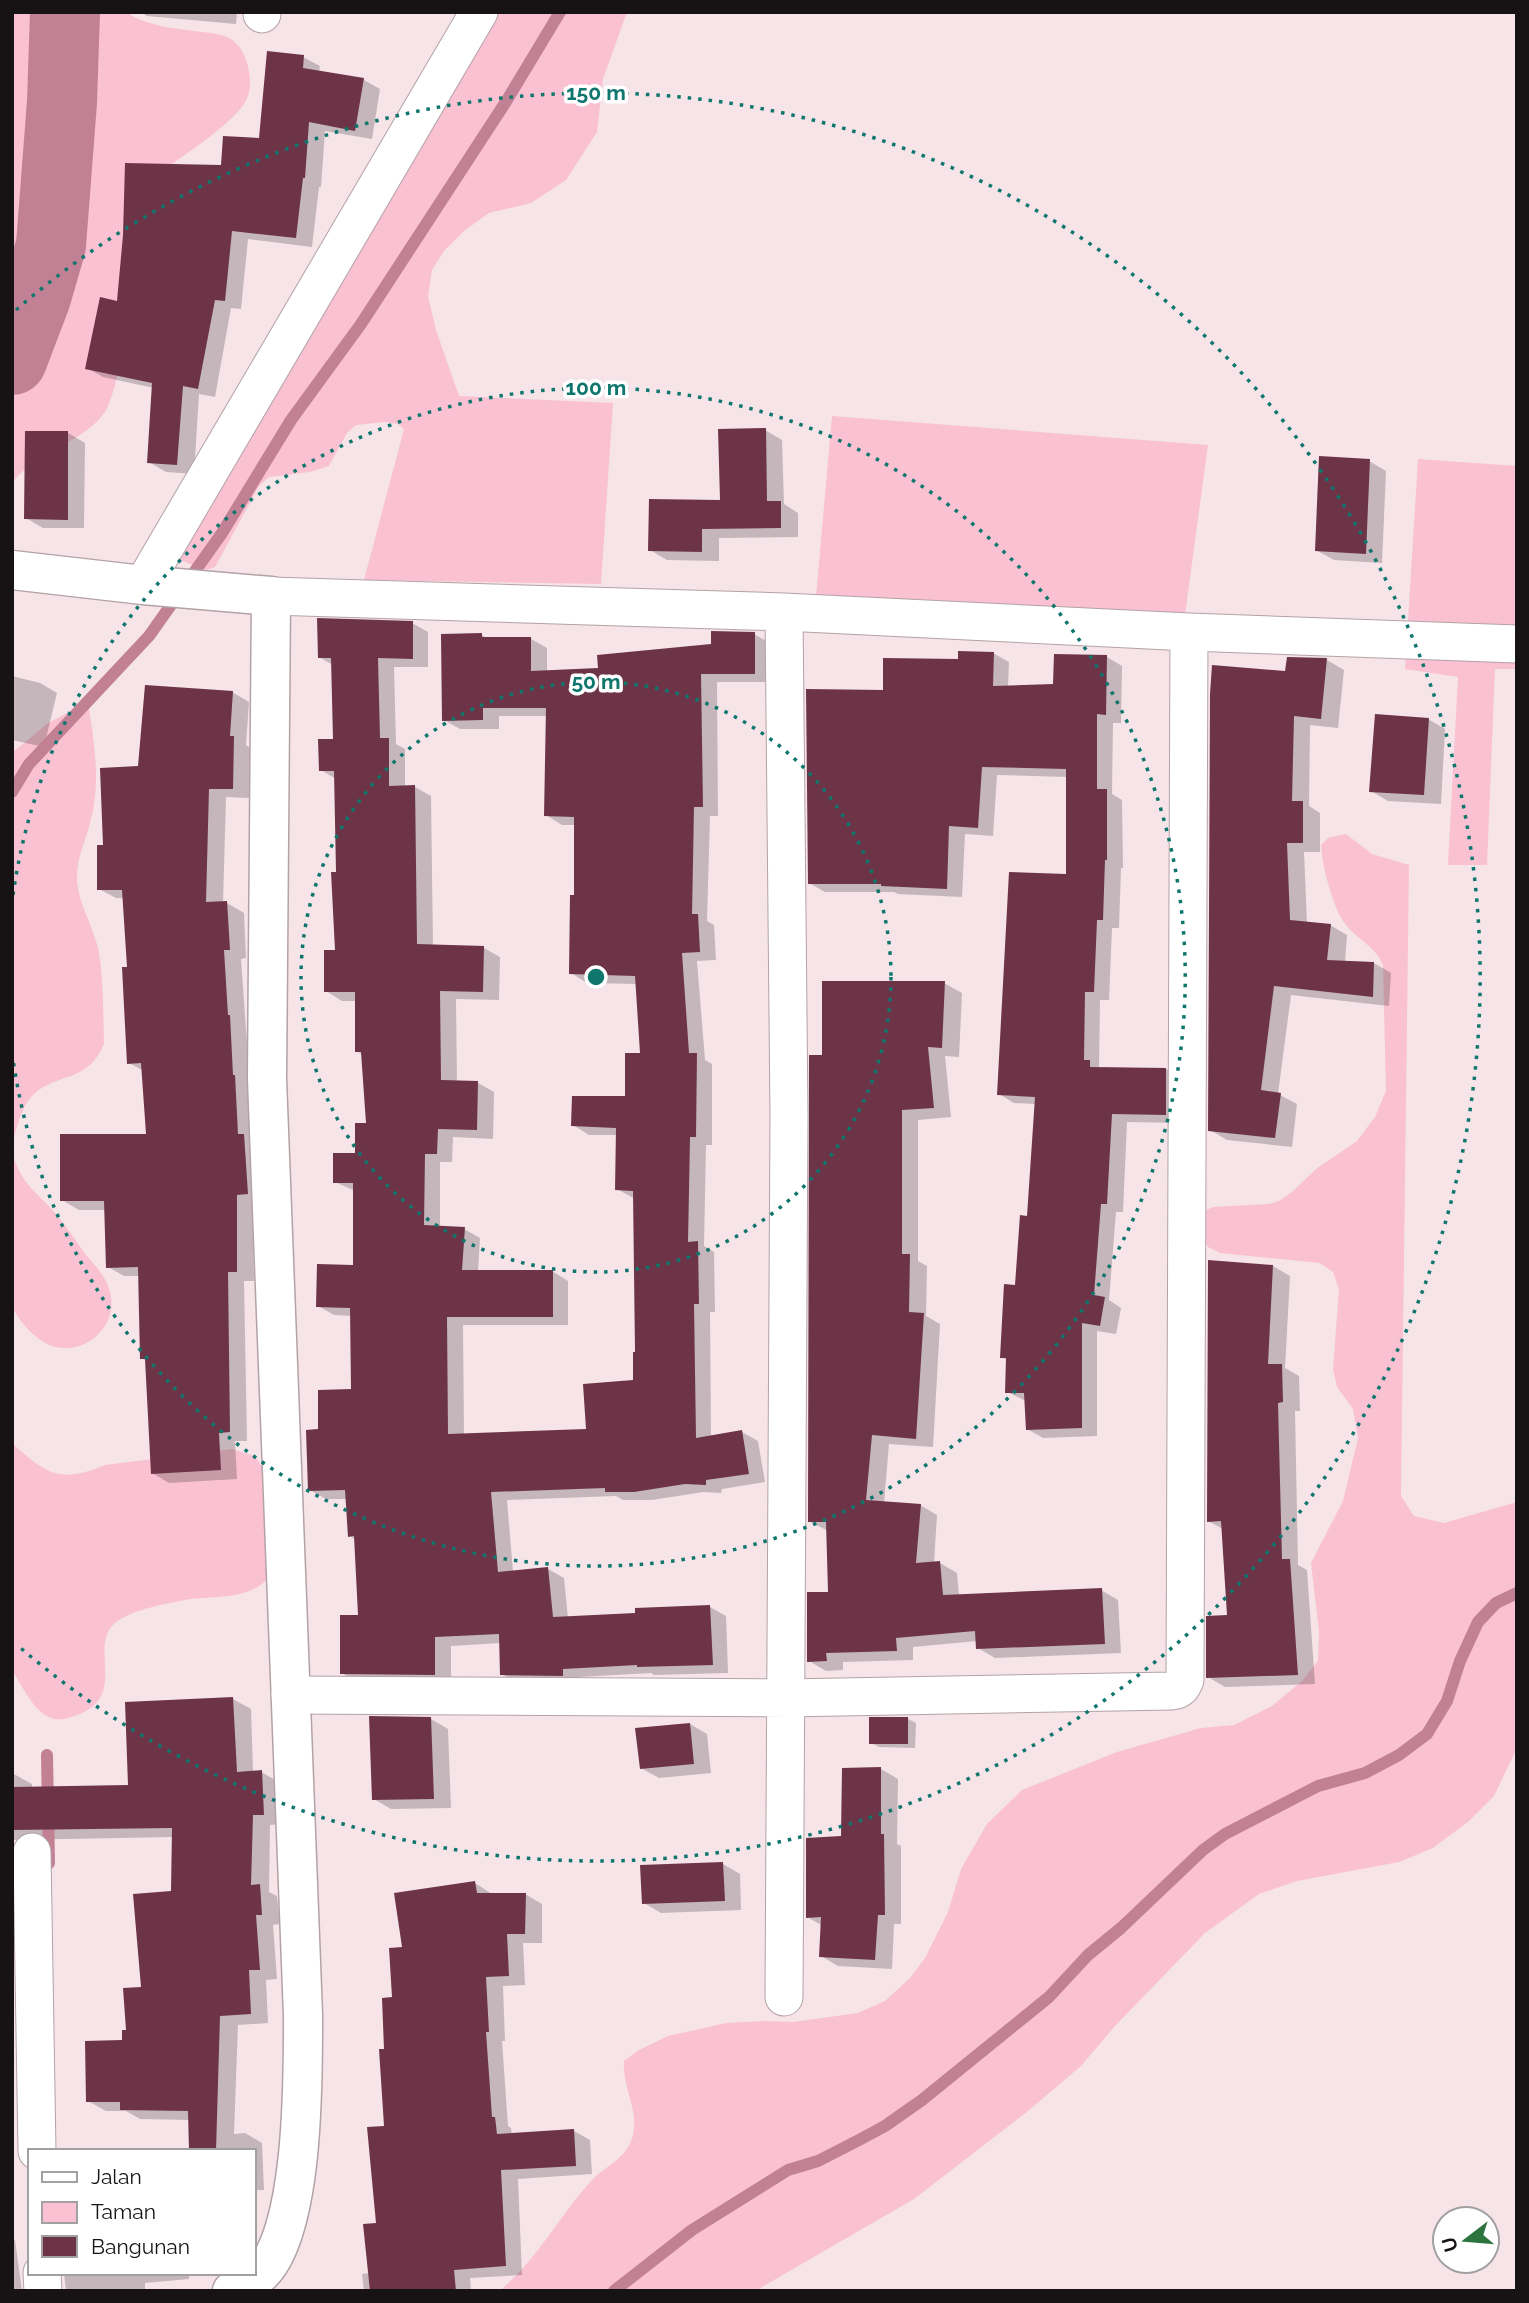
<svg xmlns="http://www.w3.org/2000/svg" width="1529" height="2303" font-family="Raleway,sans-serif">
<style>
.green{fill:#f9c1d2}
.shadow{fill:#0003}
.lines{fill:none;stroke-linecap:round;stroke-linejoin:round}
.stream{stroke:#c28095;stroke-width:12}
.river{stroke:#c28095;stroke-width:70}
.building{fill:#6d3448}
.minor-casing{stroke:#b3a2a6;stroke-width:39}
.tertiary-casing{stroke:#b3a2a6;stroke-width:41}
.minor{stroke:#fff;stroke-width:37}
.tertiary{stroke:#fff;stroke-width:38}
.ring{fill:none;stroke:#0f766e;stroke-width:3.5;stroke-dasharray:3.5 7}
.centre{fill:#0f766e;stroke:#fff;stroke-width:3.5}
.ring-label{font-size:21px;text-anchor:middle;font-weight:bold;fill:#0f766e;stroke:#fff;stroke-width:7;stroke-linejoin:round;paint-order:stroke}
</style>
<rect width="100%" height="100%" fill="#f6e4e9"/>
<!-- green -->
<path class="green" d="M12,12H127C149,30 194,29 221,35C234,38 242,48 246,60C250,71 252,87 247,98C238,122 176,160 153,178L115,386C112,394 110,404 105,412C82,444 36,451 12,483Z
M485,12H627L603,79L597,132L566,180L531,203L489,213L464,231L444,251L432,270L428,296L436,330L459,396L613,403L601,584L364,580L404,429L398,424L385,422L356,425L347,433L329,466L310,472L269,477L259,486L215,567L206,570L172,557Z
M832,416L1208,445L1185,615L927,600L816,597Z
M1418,459L1517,466V669H1495L1487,865H1448L1458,677L1405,669Z
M88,702C94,741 101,781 91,819C87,838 77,856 77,876C77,902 92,923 98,948C104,979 103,1013 104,1044C87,1084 57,1072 33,1095C20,1108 16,1130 12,1147V753L48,723Z
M1346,834L1372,854L1409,865L1401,1496L1414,1516L1444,1523L1517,1502V1748L1494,1796L1469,1821L1433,1848L1399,1862L1297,1881L1259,1894L1205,1933L1115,2026L1081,2066L1028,2111L914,2199L755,2291H500C508,2283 516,2276 523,2268C549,2239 567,2206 594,2178C609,2164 628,2157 633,2135C639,2110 622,2087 624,2061L639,2050L668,2036L726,2023L764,2021L793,2022L858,2013L885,2001L910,1978L925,1958L948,1912L961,1869L987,1824L1022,1790L1117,1752L1201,1728L1234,1725L1272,1706L1302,1681L1318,1661L1319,1632L1311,1563L1343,1501L1358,1438L1353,1409L1337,1387L1333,1369L1339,1289L1333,1272L1320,1263L1220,1253L1208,1247L1199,1233L1204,1211L1213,1207L1268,1204L1279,1201L1292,1192L1316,1169L1357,1141L1375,1117L1386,1091L1383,965C1376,947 1358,940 1346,925C1333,909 1322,865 1321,845L1328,838Z
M12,1151C21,1187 39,1192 60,1219C69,1230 77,1242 85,1254C94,1264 105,1275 109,1289C121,1323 87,1357 52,1346C37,1341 21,1324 14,1310C8,1301 12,1173 12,1151Z
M12,1443C46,1474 60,1484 105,1465L232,1449L255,1456L267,1475L274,1571C270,1575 267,1580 263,1583C243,1600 209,1596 185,1600C165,1604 136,1609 119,1620C81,1644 139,1703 63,1719C39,1724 23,1687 12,1670Z"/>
<!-- shadow -->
<path class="shadow" d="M140,12H237L236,24L147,16Z
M303,57L320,66L319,72L364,80L380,89L372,139L325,131L321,187H319L312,247L248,239L241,309L231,308L215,397L199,394L194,474L166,472L149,462L154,388L103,377L87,368L118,303L223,167L260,140Z
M765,430L782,440L784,504L798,513V537L719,538V561L667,560L650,550L722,502Z
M68,433L85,443L84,528H43L26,518Z
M1369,461L1386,471L1382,563L1334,560L1316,550Z
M412,623L428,632V667H394L396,744L405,749V787H415L431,796L433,947L484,948L500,957L499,1000L456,999L457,1083H478L494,1092L493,1139L453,1137L452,1162H440V1228L464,1229L480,1238L478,1271H552L568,1281V1325H463L464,1435L588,1430L635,1382L637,1354L635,1199L617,1189L618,1135H589L573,1125L627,1098L642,1055L638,984L587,983L571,973L575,897L576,825H562L546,815L547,716H499V729H460L444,720L482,635L488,639H531L547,648V672L600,670L713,646L754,634L770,643V682H717L718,816H710L707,921L714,925L716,960L697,961L705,1060L712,1064V1145H706L704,1246L714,1252L715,1312H710L711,1437L742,1432L758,1441L765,1482L722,1489L721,1493L703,1492L652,1500H623L616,1496L507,1500L513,1572L548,1569L564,1578L568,1618L637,1615L710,1607L726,1616L728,1673L654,1675L651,1673L579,1677V1684H518L502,1674L501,1643L451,1646V1683H358L342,1673L360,1617L356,1540L350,1536L348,1499H326L310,1490L320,1431L353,1391L352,1316L334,1315L318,1306L354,1267L355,1191L335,1182L357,1155L368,1125L363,1055L357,1051V1001H342L326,991L336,952L338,873L336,779L321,770L335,741L333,665L319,657Z
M993,653L1009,662L1008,687L1055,686L1107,657L1122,666L1121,723H1113L1112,794L1122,800L1123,868H1121L1119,928H1112L1109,1000H1100L1099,1067L1166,1069L1182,1078L1181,1123L1127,1122L1123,1212H1116L1109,1300L1121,1308L1116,1334L1097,1331V1436L1043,1438L1027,1429L1026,1401L1007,1392V1360L1002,1357L1029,1218L1036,1104L1014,1103L999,1094L1068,876L1067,777L997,775L993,836L965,834L962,897L898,894L894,892H825L809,883L885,691L960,661Z
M1327,660L1344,670L1338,728L1310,725L1309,806L1320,813V852H1304L1307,923L1330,925L1347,935L1345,962L1374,963L1391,973L1389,1006L1291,995L1278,1094L1297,1104L1292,1147L1227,1140L1210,1130L1287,672Z
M12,676L40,683L57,693L44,747L12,740Z
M232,692L249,702L246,745L250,748L249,798L226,797L223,903H227L244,913L246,958L241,959L250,1086L254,1281H244L247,1441H235L237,1479L169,1483L152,1473L147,1361L141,1358L140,1276H124L108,1267L106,1210H79L62,1200L147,1135L144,1071L129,1063V969L124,898H116L99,889L105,847L139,768Z
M1428,719L1445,729L1441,804L1388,801L1371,791Z
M944,983L962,993L959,1057L945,1056L951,1117L918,1120V1261L927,1266L926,1316L940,1324L933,1447L889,1444L884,1503L920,1505L937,1515L934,1563H940L957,1573L959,1596L1101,1590L1118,1600L1121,1653L995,1658L978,1648L977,1641L913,1647V1660L843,1662V1670L826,1671L809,1661L830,1593L828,1531L809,1521L824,1057Z
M1273,1266L1290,1276L1285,1368L1299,1376L1300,1411H1295L1298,1565L1307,1570L1315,1684L1225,1687L1208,1677L1229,1617L1223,1529L1208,1521Z
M233,1699L251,1709L253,1772H261L279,1782L281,1824L270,1825L269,1892L277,1896L280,1924L273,1925L277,1979L266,1980L268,2023L238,2025L234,2134L245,2133L262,2143L264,2190H254V2151H190L189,2120L140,2119L126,2111H106L88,2101L128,2032L143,1988L173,1893V1837L12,1840V1773L32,1784V1788L130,1786Z
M431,1719L448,1729L451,1808L391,1809L374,1799Z
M908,1719L916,1723L915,1748L879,1747L871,1743Z
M690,1724L707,1734L711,1773L659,1778L641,1768Z
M881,1769L898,1779L897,1844L901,1846V1924H894L892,1969L838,1966L821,1956L823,1926L807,1917L843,1838Z
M723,1864L740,1874L741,1910L661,1913L644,1903Z
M475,1883L492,1894H525L542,1904V1943H523L525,1985L503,1986L505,2041H502L508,2126L511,2128L512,2135L574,2131L590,2140L592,2174L518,2179L522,2275L470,2278L471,2291H364L362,2274L370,2273L378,2224L386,2128V2050L404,1949Z
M12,2239L15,2240L22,2291H12Z
M64,2273H189V2279L145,2283V2291H66Z"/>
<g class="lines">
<!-- stream -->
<path class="stream" d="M12,792L29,764L149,636L222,533L291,420L361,324L507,100L560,12
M47,1755L49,1863
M614,2291L692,2230L788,2170L818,2161L859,2140L885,2126L922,2100L1049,1997L1088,1955L1121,1928L1203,1850L1225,1834L1318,1786L1365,1773L1399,1755L1427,1734L1447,1701L1460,1661L1478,1622L1496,1603L1517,1593"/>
<!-- river -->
<path class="river" d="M12,360L36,297L51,245L62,102L65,12"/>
</g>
<!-- building -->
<path class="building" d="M267,51L304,55L303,68L364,78L355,131L309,122L305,178H303L296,238L232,231L225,301L215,300L198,389L183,386L177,465L147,463L152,383L85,369L100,297L117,301L123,235L125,163L221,165L223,136L259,138Z
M766,428L767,501H781V528L702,529V552L648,551L649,499L720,500L718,429Z
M25,431H68V520L24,519Z
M1319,456L1370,459L1366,554L1315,551Z
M317,618L413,621V659L378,658L380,738H389V786L415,785L417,944L484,946L483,992L440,991L441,1080L478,1081L477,1130L438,1129L437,1154H425L424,1225L465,1227L462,1270H553V1317H447L448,1434L586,1429L583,1384L633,1380V1352H635L633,1191L615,1190L616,1128L571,1126L572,1096H625V1053H640L635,976L569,974L570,895H574V817L544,816L546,708H483V720L442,721L441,634L482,633V637H531V671L598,668L597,655L711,644V631L755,632V674H701L703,807H694L692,914H698L700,952L682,953L689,1053H697L696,1137H690L688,1242L698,1241L699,1304H694L696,1438L742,1430L749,1474L706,1480V1485L685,1484L634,1492H605V1488L491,1492L498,1572L548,1567L553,1617L635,1613V1608L710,1605L713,1665L637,1667V1665L563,1669V1676L500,1675L499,1634L435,1637V1675L340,1674V1615H358L354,1536L348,1537L345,1490L308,1491L306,1430L318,1429V1390L351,1389L350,1308L316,1307L317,1264L353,1265V1183H333V1153H355V1123H366L361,1052H355V992H324V950H335L331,872H336L334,771H319L318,739H333L331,658H318Z
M958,651L994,652L993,686L1053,684L1054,654L1107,655L1106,715L1097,714V789H1107V860H1105L1103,920H1097L1094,992H1085L1084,1060H1090V1067L1166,1068V1115L1112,1114L1107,1204H1101L1094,1295L1105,1297L1100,1326L1082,1323V1428L1026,1430L1024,1393H1005L1006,1358H1000L1004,1284L1015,1285L1020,1215L1027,1216L1035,1097L997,1095L1009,872L1066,874V769L982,767L978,828L949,826L947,889L881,886V884H808L806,689L883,690V658L958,659Z
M1287,657L1327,658L1321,719L1294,716L1292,801H1303V843H1287L1290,920L1331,924L1327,960L1374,962L1373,997L1274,986L1261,1090L1281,1093L1275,1138L1208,1131L1210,694L1212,665L1285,671Z
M145,685L233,691L230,736H234L233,789H209L206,902L227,901L230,950H224L228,1015H230L233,1075H235L238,1134H244L248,1194L237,1195V1272H228L230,1432L219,1433L221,1470L151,1474L145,1359H140L138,1267L106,1268L104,1201H60V1134H146L141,1063L127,1064L122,967H127L122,890H97V845H103L100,768L138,766Z
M1375,714L1429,718L1424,795L1369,792Z
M822,981H945L942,1048L928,1047L934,1108L902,1110V1254H910L909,1312L924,1313L916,1439L872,1435L866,1500L921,1504L916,1563L940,1561L943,1595L1102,1588L1105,1644L976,1649L975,1631L896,1638L897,1651L826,1653L827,1661L807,1662V1592H828L826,1522H808L809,1055H822Z
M1208,1260L1273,1265L1268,1364H1282L1283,1402L1278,1403L1282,1559H1290L1298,1675L1206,1678V1616L1227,1615L1221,1521L1207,1522Z
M233,1697L237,1772L262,1770L264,1815H253L251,1885L260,1884L262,1915H256L260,1970H249L251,2014L220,2016L216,2151H189L188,2111L120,2110V2102H86L85,2041L122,2040V2030H126L123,1988L141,1987L133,1894L171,1891L172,1828L12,1830V1787L128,1785L125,1702Z
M369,1716L431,1717L434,1799L372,1800Z
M869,1717H908V1744H869Z
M690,1723L694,1764L640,1769L635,1728Z
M881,1767V1834H884L885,1915H878L875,1960L819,1957L821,1917L806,1918V1838L841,1836L842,1768Z
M723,1862L725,1901L642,1904L640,1865Z
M475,1881L477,1893H526L525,1934H507L509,1976L486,1977L489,2032H486L492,2117H495L497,2134L574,2129L576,2166L501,2170L506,2266L454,2270L456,2291H370L363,2224L376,2223L367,2127L384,2126L379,2049H384L382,1998L392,1997L389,1948L402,1947L394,1893Z"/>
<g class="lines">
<!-- minor casing -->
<g class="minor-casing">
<path id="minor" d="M262,14V12
M143,585L479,12
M271,596L784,612L1189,632L1517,644
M290,1695L786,1698L1172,1691C1180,1690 1182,1687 1185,1680L1189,632
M32,1852L37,2151
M784,1997L789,1116L784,612
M42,2273L43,2291"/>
</g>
<!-- tertiary casing -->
<g class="tertiary-casing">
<path id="tertiary" d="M12,570L143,585L271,596L267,1079L303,2015C303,2073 305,2234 260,2274C252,2280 241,2285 232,2291"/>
</g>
<!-- minor -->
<use href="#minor" class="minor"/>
<!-- tertiary -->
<use href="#tertiary" class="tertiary"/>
</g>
<!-- distance rings -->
<g class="ring">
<circle cx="596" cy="977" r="295"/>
<path d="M13 895A589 589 0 1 1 13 1059"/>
<path d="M16 310A884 884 0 1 1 16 1644"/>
</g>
<circle cx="596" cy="977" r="10" class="centre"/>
<g class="ring-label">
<text x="596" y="100">150 m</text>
<text x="596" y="395">100 m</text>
<text x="596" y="689">50 m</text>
</g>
<!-- border -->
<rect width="1529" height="2303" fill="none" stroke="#171213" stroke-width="28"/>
<!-- legend -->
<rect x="28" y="2149" width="228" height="126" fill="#ffffff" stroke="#a2a0a1" stroke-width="2"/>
<rect x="42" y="2172" width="35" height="10" fill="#ffffff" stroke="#a2a0a1" stroke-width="2"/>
<text x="91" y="2184" font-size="21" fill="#171213">Jalan</text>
<rect x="42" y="2202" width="35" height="21" fill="#f9c1d2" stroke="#a2a0a1" stroke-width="2"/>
<text x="91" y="2219" font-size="21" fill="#171213">Taman</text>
<rect x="42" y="2236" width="35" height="21" fill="#6d3448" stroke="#a2a0a1" stroke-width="2"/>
<text x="91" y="2254" font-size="21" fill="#171213">Bangunan</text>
<!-- north arrow -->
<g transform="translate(1466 2240) rotate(254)"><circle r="33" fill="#ffffff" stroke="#a2a0a1" stroke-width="2"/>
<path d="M0-5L12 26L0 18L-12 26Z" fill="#2d733e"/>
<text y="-10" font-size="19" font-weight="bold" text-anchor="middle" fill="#171213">U</text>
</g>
</svg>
